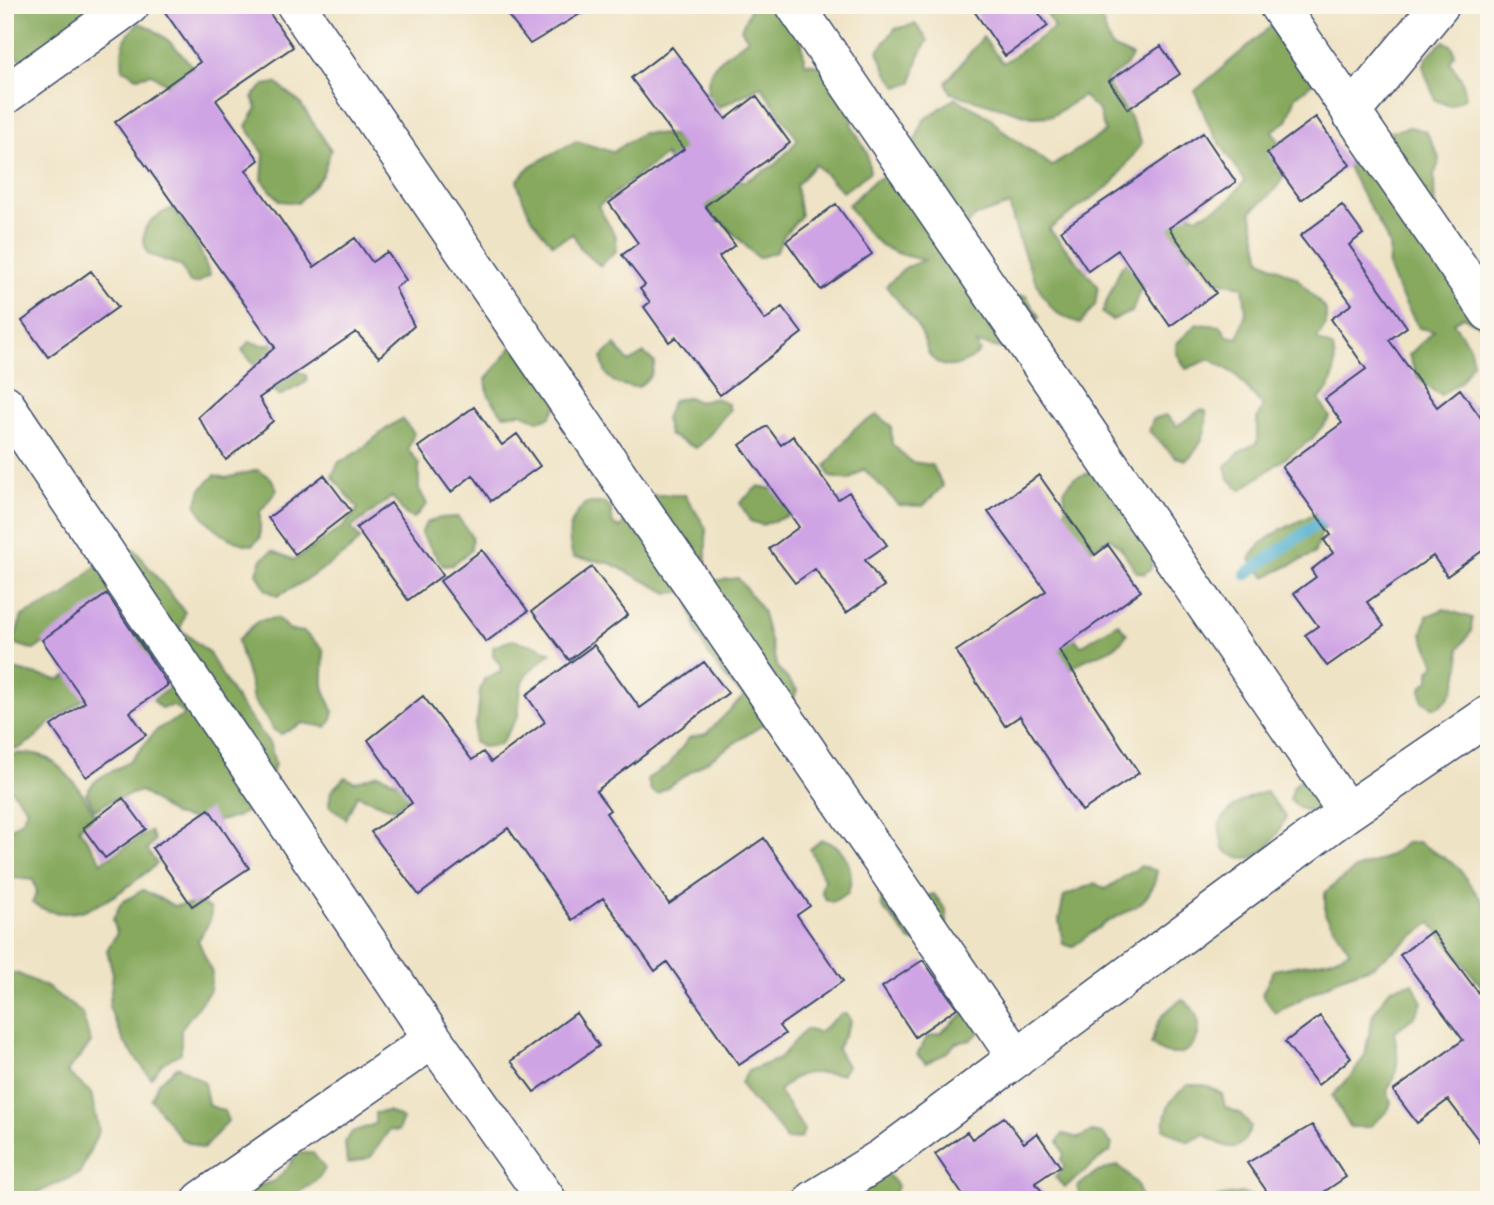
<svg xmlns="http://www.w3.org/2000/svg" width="1494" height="1205" font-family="'Gochi Hand',sans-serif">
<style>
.forest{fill:#86a95d;stroke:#506c5e;stroke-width:2}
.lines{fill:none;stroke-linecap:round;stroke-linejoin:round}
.stream{stroke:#4fafce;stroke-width:12}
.building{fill:#cfa4e4}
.minor-casing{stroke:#3b4a6d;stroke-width:41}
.minor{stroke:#fff;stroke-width:38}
</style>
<rect width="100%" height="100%" fill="#fbf7ec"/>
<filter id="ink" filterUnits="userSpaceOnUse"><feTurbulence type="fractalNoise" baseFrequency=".0143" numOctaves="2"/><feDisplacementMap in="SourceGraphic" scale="14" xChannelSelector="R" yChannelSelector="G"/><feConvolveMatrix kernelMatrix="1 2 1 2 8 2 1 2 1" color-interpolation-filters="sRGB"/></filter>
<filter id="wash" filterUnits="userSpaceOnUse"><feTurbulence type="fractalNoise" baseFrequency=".00686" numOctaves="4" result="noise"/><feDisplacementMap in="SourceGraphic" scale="28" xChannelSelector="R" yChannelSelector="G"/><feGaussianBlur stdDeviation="1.57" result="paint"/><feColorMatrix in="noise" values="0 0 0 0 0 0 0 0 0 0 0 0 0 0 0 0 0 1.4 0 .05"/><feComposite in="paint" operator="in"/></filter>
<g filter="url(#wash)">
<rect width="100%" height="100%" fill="#efe3c5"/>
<!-- forest -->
<path class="forest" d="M5,5H107L45,77L5,48Z
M752,5H784L799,25L805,63L826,66L851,108L853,128L867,153L870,172L843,192L815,164L796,186L801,216L785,234L776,252L758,258L721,221L712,226L665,155L598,206L616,237V251L600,266L581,249L573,234L553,244C534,226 524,206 517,181L530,166L576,141L613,152L642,133L673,135L690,152H720L743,182L775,165L798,140L761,86L720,107L708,98C704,63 723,59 748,39L741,29Z
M1043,5H1097L1111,47L1132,56L1126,66L1105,81L1128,113L1142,143L1113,183L1049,229L1098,286L1095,305L1080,324C1073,320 1061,317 1055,311C1036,294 1014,230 1010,205L976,216L952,239L1002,293L1026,296L1039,317L1022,343L999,348L976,343L980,352C965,365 943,375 929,354C925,346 924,336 919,329C910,314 897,300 886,286L906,267L924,260C880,252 871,240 848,205L875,180L902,171L924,120L955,98L991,118L1003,131L1052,166L1105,132L1099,111L1083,96L1052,116L1032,117L951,93L946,82L983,37L1003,63L1054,28Z
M1277,21L1327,72L1296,96L1287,121L1272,131C1300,170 1282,185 1251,211L1261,260L1297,278L1326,310V325L1317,339L1333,348C1337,368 1335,386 1319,399L1330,417L1312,439L1241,490L1229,479L1226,466L1241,451L1257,443V419L1263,406L1235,374L1210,359L1186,369L1176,352V344L1197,324L1221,326L1227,336L1238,338L1246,312L1243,286L1216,281L1194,253L1140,290L1132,312L1112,320L1102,313L1121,267L1185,212L1198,217L1226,203L1245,181L1210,128L1195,91Z
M139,23C164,31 185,56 200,77L183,105L166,84L152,74L137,77L123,69C120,47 123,37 139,23Z
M915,24L928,40L919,56L912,82L898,87L887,73L878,51L895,29Z
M1444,41L1452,46L1455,54L1450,62L1462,80L1466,97L1450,106L1435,100C1426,69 1412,66 1444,41Z
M276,83L300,103L331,150L322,176L298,203L280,201L262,180L264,154L246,126L257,108L252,97L265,85Z
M1410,127L1426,131L1440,159L1434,176L1435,221L1489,296V349L1480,325L1463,317L1453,323L1469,345L1473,362L1460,382L1441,395C1420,384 1416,378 1409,355L1434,331L1419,328C1409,310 1396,289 1389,269C1387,260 1392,251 1388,242C1377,214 1358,192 1347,164L1386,133Z
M173,208L197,243L210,275L198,283H190L181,266L148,254C137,228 148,219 173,208Z
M249,342L264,345L275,343L296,371L306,375L307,382L279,396L242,350Z
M516,342L559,351L575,364L573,377L550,417L538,421L522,413L503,415L488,394L486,379Z
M615,345L629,362L644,353L655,363L650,377L638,387C616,387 603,379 602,357Z
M688,397L699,402L716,398L728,404L730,410C716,423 713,435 696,448L669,435L665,418L673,400Z
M1200,410L1206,411C1208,429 1201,449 1186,460L1175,457L1149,431L1153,419L1166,415L1177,426Z
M877,415L891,426L892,444L911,462L932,465L943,486L923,506L899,505L864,469L849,480L830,477L826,466L855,428Z
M402,419L414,433L408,449L419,464V489L427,504L414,518L406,515L392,497L351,528L360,539C356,550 291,590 277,596L266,590L257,573L262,559L272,551L294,560L344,526L358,509L332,476L339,462C364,452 378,431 402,419Z
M258,470L271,478L277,490L260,512V538L252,545C228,543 209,526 196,506L201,489L215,475L226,478Z
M1098,470L1153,553L1151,568L1144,574L1136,572L1121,548L1110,538L1072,561L1050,530L1066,508L1064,490L1074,478Z
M758,486L780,491L799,512L762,525L750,521L740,503Z
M639,495H685L706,528V565L713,581L738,578L762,610L777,667L797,690L791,706L657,794L651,790L647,779L668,766L689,738L706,734L744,696C713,669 690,632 689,591L668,593L610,563L573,557C566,533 568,521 586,503H605L611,510L613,525L621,528Z
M1323,508L1338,516L1323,530L1314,554L1265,577L1250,560C1260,533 1300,524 1323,508Z
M458,517L472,537L471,550L452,565L443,566L421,534L426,523L440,518Z
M134,549L185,612L180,629L208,652L238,702L270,744L275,764L261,803L237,817L209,823L173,815L141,791L110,801L95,810L86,794C96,775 109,774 125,764C138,755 145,742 156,731C163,724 177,720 185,715L174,706L161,708L153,700L170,687L162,662L119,652L141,616L115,592L34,650L13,643L22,616L64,596L100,562Z
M1046,601L1081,646L1118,623L1127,634C1115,653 1098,652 1081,662C1072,668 1063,676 1054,682Z
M1444,609L1472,618L1471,632L1459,648C1461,670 1457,700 1434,708L1422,701L1421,688L1429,680V671L1435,664L1422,634L1427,616Z
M277,618L290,630L304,632L323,649C325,662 322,673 323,685C325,703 343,711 326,727L303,723L281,734L274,730L252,698C254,686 240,656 238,640L259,620Z
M512,640L540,647L551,653L527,673L521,686L518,716L500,745L482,747L474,742C472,730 477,724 478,713C481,695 476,697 485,678L501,672L500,664L493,656V647Z
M5,667L59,680L81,668L109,682L50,723L34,739L18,749H5Z
M1327,752L1321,815L1299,808L1290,799L1293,787Z
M5,755C15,754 29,752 39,755C64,763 83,793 95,815L79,828L102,862L150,831L155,840L147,849L157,864C123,890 76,933 32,903L37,892L33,880L5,877V833L22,820L27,809L5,782Z
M378,774L402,784L411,795L394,809L357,795L346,819L329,805L331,791L345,777L355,782Z
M1266,792L1286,817C1273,845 1255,873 1223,849L1219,825C1231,805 1243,798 1266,792Z
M821,840C846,844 856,871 848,893L832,902L826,900L821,891L824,879L810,849Z
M1418,842L1457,866L1489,911V996L1431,923L1373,966L1344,976L1275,1013L1262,994L1274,970L1329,960L1350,951L1325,914V892L1355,869L1387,857L1406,843Z
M1141,866L1157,871C1152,903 1135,907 1109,921C1096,928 1084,939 1072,947L1063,944L1059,920L1064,896L1095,883L1105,889Z
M143,890L174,906L201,903L211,909L210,921L198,940L212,973L210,990L181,1029V1053L163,1063L151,1078L124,1042L109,1007L113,974L107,950L117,933L113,919L121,903Z
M881,893L914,900L934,894L946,910L947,924L918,943L911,941L881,906Z
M16,973L47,987L82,1013L91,1043L67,1072L91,1093L99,1130L80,1173L22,1200H5V974Z
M1413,983L1422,1003L1415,1016L1394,1032C1399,1056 1400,1070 1387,1091L1391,1103L1387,1112L1369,1127H1350L1332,1096L1353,1074L1365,1055L1373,1014L1391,988Z
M1182,999C1220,1024 1187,1076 1151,1044C1158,1018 1161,1014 1182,999Z
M971,1008L986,1026L971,1040L956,1043L945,1054L926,1063L917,1055L927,1037L940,1033Z
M841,1014H847L851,1022L837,1049L847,1066L841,1074C812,1074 802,1066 779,1091L804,1130L801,1138L786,1140C775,1116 754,1110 741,1083L748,1071L779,1059L806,1029L818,1033Z
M178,1066L204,1082L208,1105L224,1111L228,1121L203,1149L181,1139L151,1099L159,1082Z
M1188,1085H1205L1222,1094L1225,1107L1241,1114L1251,1126C1241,1156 1226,1150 1205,1134L1189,1142L1164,1129C1165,1107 1171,1097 1188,1085Z
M388,1111L403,1119L398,1131L389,1130L371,1157L347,1164L345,1142L352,1132L375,1124V1113Z
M1091,1132L1102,1134L1112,1144L1110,1152C1101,1155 1078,1179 1065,1187L1055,1177L1065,1166L1061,1160L1064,1154L1058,1141L1063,1134L1079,1138Z
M297,1153H313L325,1169C303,1205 256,1200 215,1200L274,1181L287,1169Z
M1118,1165L1137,1184L1142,1200H1082L1077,1187L1095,1173Z
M887,1173L897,1186L892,1200H850Z
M1242,1193L1266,1200H1216L1218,1197Z"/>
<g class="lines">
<!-- stream -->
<path class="stream" d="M1463,420L1489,403
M1246,574L1334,512"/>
</g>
<g id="blocks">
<!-- building -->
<path class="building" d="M160,5H264L293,47L216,100L259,160L246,170L314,267L355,238L372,262L387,252L406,280L395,288L414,326L379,357L356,332L259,398L273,421L226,460L198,417L275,347L115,122L200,62Z
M500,5H595L530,44Z
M970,5H1033L1048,26L1005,56Z
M1161,46L1180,74L1128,109L1109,81Z
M672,47L726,119L756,96L790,143L705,206L735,245L719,257L765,320L782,307L802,333L720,395L676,337L669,342L644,307L650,302L640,289L645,285L622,255L638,243L609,203L684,149L631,78Z
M1316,117L1350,165L1301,200L1267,153Z
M1203,133L1236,182L1169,228L1216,293L1170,326L1118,250L1088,271L1061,230Z
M836,204L872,254L821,290L786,241Z
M1342,205L1363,234L1349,245L1407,327L1389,340L1437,407L1460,389L1489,429V546L1447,576L1433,556L1367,602L1384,626L1327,666L1305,635L1318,626L1294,593L1316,577L1311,570L1333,553L1324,540L1331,535L1282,467L1342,423L1325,399L1366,369L1331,319L1352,304L1300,236Z
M91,271L118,307L48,357L22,321Z
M474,407L502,445L517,434L540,466L491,501L473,475L451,492L418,447Z
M767,426L781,445L793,436L838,499L849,492L887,545L865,560L884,586L846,613L815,569L795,583L769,549L799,527L740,445Z
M324,475L351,511L295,554L268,518Z
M1039,475L1095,555L1108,545L1141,591L1059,650L1139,773L1082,811L1020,716L1005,726L956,651L1046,591L988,512Z
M391,503L443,575L408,600L356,528Z
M482,550L528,611L486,642L440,581Z
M592,567L628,615L569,660L532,611Z
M107,594L168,685L130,712L146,735L86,777L51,726L85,702L42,640Z
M594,645L640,708L704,662L728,693L596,791L610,810L606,813L669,904L764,838L810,906L797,915L843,981L779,1026L785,1034L739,1065L667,962L655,971L603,898L572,920L508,828L419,895L371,832L412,803L368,740L423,696L472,760L483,752L491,762L545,722L526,695Z
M123,798L146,829L105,858L83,828Z
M209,809L249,868L192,906L152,848Z
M1432,931L1489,1007V1154L1448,1100L1417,1123L1393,1091L1463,1040L1400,955Z
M923,960L957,1008L915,1037L882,987Z
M576,1013L599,1046L534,1092L511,1061Z
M1320,1016L1351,1058L1318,1085L1285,1042Z
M1004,1117L1024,1143L1037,1133L1060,1166L1035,1183L1049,1200H966L935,1154L967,1132L972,1139Z
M1312,1125L1346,1177L1312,1200H1273L1247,1163Z"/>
</g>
</g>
<g filter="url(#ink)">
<use href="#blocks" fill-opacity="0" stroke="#3b4a6d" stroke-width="2"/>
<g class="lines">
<!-- minor casing -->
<g class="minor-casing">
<path id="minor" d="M296,5L1017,1058
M795,5L1347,812
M1278,5L1489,312
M5,95L130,5
M1351,113L1440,5
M5,404L433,1039L547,1200
M202,1200L433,1039
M814,1200L882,1158L1347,812L1489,715"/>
</g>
<!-- minor -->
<use href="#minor" class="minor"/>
</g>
</g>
<!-- margin -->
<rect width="1494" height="1205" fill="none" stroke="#fbf7ec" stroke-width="28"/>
</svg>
